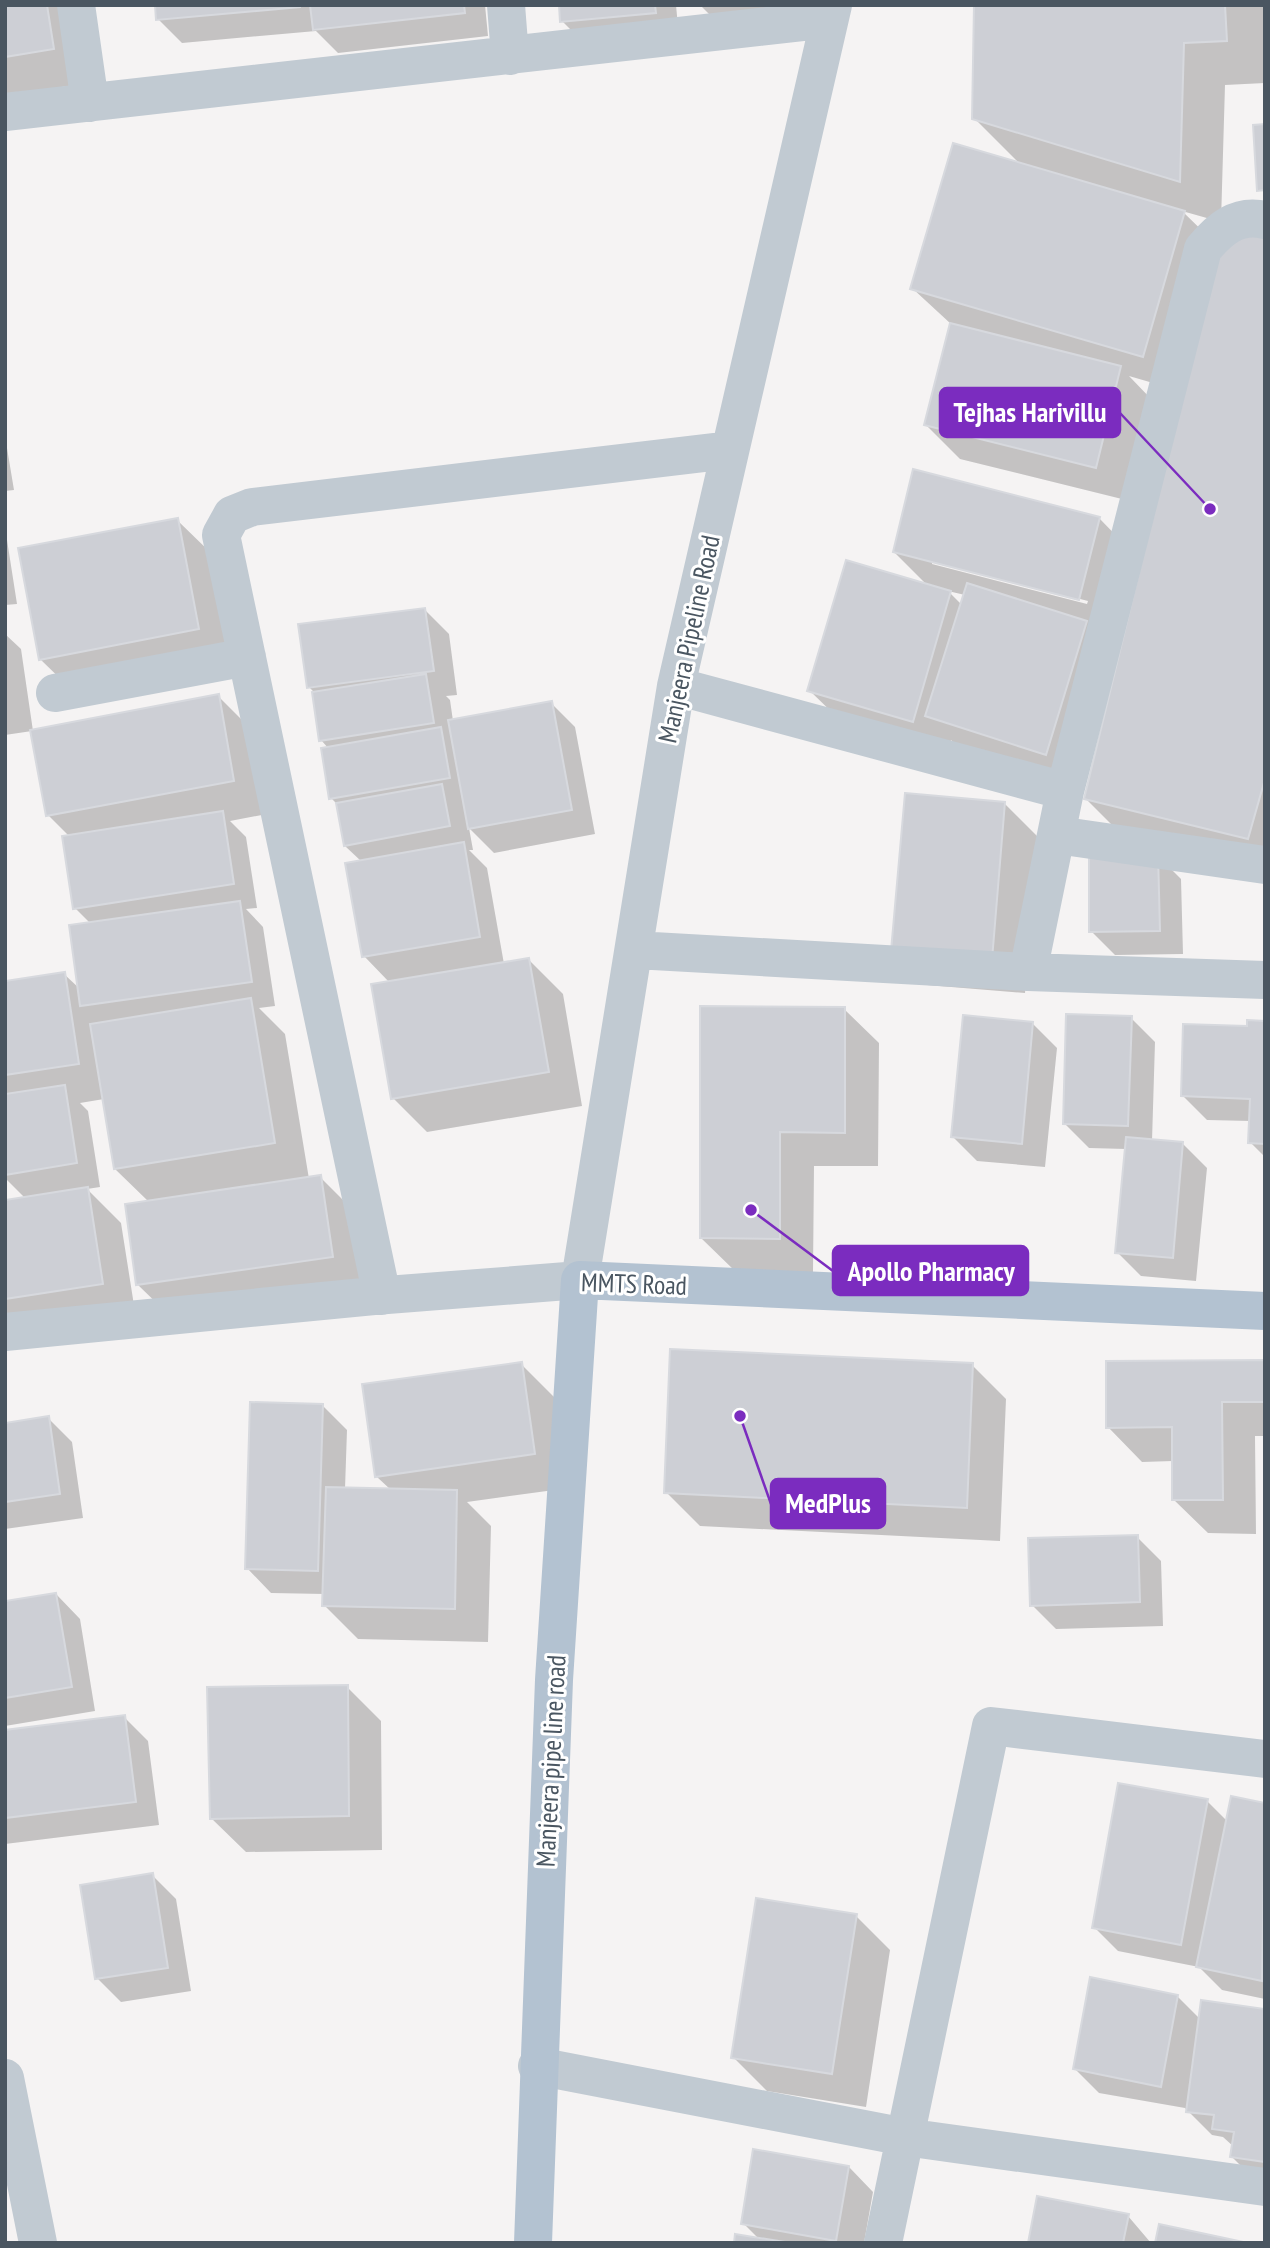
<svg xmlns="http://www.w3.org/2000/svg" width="1270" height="2248" font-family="'PT Sans Narrow',sans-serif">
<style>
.shadow{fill:#0003;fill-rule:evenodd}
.building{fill:#cdcfd5;stroke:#d7d9de;stroke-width:2}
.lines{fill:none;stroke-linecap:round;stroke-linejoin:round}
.minor{stroke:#c1cad2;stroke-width:38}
.major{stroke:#b3c2d1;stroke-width:38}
.labels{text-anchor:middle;stroke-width:6;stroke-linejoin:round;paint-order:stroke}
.street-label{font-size:26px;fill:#4a5661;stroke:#fff}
.leader{fill:none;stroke:#7b2cbf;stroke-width:2.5}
.callout-dot{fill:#7b2cbf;stroke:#fff;stroke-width:2.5}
.callout{fill:#7b2cbf;stroke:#7b2cbf;stroke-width:2.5}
.callout-label{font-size:28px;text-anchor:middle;font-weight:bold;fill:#fff}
</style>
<rect width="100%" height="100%" fill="#f5f3f3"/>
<!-- shadow -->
<path class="shadow" d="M5,5H75L87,83L5,96Z
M156,5H485L488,36L338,53L316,31L182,43L158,19Z
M560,5H676L679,37L586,45L562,21Z
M700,5H770L771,20L718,23Z
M976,5H1264L1265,83L1225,85L1221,222L1182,211L1220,248L1265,240V882L1158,856L1181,879L1183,954L1115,955L1091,931L1138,851L1086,799L1108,708H1105L1080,788L961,750L951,740L947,755L844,724L809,690L929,587L894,552L1099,518L1133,553L1177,390L1129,376L1154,402L1130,501L960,459L926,425L951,324L912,288L1020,164L974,118ZM932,561L1088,601L1087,604L932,564ZM948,591L965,595L962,605Z
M5,436L14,490L5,491Z
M177,520L212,554L232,663L75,693L40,659Z
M5,527L17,604L5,605Z
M425,610L449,634L457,695L446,696L450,700L453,721L551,703L575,727L595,834L494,853L469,828L473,850H469L487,868L504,964L528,959L563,994L582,1106L427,1132L393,1098L390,983L364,956L362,862L345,846L338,805L331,798L329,749L321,740L315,693L309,687Z
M5,634L21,649L33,731L218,696L252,730L267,814L230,821L246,837L257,908L246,909L263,927L275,1006L259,1008L285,1034L309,1179L320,1177L354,1211L366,1290L172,1318L137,1284L149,1202L115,1169L104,1099L80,1103L88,1111L100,1187L87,1189L121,1223L136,1318L5,1338V1202L26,1199L5,1178V983L64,974L80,989L91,924L75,908L69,836L48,815L32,731L5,735Z
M1004,803L1039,838L1025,993L927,985Z
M844,1009L879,1043L878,1166H814L813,1273L736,1272L701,1238Z
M1131,1018L1155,1042L1152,1141L1183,1144L1207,1168L1196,1281L1141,1276L1117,1252L1126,1149L1089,1148L1065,1124Z
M1265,1023V1157L1250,1142L1251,1121L1207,1120L1183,1096L1249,1028Z
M1033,1024L1057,1048L1045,1167L977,1161L953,1137Z
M1265,1361V1436H1255L1256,1534L1208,1533L1173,1499V1461L1142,1462L1108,1427Z
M521,1364L555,1398L569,1488L467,1502L491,1526L488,1642L358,1639L324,1605L325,1594L271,1593L247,1568L323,1406L347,1430L345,1489L391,1490L377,1477Z
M972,1365L1006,1399L1000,1541L700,1526L666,1492Z
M48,1418L72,1442L83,1518L5,1529V1424Z
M1137,1537L1161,1561L1163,1626L1056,1629L1032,1605Z
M56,1594L80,1619L95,1711L5,1726V1603Z
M347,1687L381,1721L382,1850L246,1852L211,1818Z
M124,1717L148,1741L159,1825L5,1844V1732Z
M1207,1801L1228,1822L1265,1805V1999L1222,1990L1199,1967L1118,1951L1094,1927Z
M152,1875L176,1899L191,1991L121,2002L97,1978Z
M856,1916L890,1950L866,2107L767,2091L733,2057Z
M1177,1996L1200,2019L1265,2011V2182L1256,2181L1232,2157L1234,2147L1223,2137L1212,2135L1185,2108L1099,2093L1075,2069Z
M849,2167L873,2192L864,2243H735L759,2239L743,2223Z
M1128,2216L1151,2243H1030Z"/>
<!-- building -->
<path class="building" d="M5,5H47L54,49L5,57Z
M155,5H300V7L156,20Z
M310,5H464L465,13L313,30Z
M559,5H655L656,13L560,22Z
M974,5H1225L1227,41L1184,43L1180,182L972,119Z
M1265,124V190L1257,191L1253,125Z
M953,143L1185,211L1143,357L910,289Z
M1223,225L1265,238V779L1248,839L1084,799Z
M950,323L1121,366L1096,468L924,425Z
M913,469L1100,517L1079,600L893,552Z
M178,518L199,629L39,660L18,548Z
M846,560L951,591L913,722L807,691Z
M967,583L1087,621L1046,755L925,716Z
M425,608L434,671L307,688L298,624Z
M426,674L434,723L319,741L312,692Z
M219,694L234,781L46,816L30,730Z
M552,701L572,810L468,829L448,720Z
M441,727L450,778L329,799L321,748Z
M442,784L450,826L344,846L336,803Z
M905,793L1005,802L992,960L891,951Z
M223,811L234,884L73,909L62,836Z
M464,842L480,937L362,957L345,863Z
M1158,853L1160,931L1089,932V854Z
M240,901L252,982L80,1006L69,925Z
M529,958L549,1072L391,1099L371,984Z
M65,972L79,1064L5,1075V981Z
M251,998L275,1143L114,1169L90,1024Z
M700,1006L845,1007V1133L780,1132V1239L700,1238Z
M1066,1014L1132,1016L1128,1126L1063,1124Z
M963,1015L1033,1022L1022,1144L951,1137Z
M1247,1020L1265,1021V1144L1248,1143L1250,1099L1181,1096L1183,1024L1247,1026Z
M65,1085L77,1163L5,1175V1094Z
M1126,1137L1183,1142L1173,1258L1115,1253Z
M321,1175L333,1257L136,1285L125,1204Z
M88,1187L103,1284L5,1299V1200Z
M670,1349L973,1363L967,1508L664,1493Z
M1265,1360V1402H1222L1223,1500H1172V1427L1106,1428V1361Z
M522,1362L535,1454L375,1477L362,1384Z
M250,1402L323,1404L318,1571L245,1569Z
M49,1416L60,1494L5,1502V1423Z
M326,1487L457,1490L455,1609L322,1606Z
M1138,1535L1140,1602L1030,1606L1028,1538Z
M56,1593L72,1687L5,1698V1601Z
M348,1685L349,1816L210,1819L207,1687Z
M125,1715L136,1802L5,1818V1730Z
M1118,1783L1208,1799L1181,1945L1092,1928Z
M1231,1796L1265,1803L1262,1981L1196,1967Z
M153,1873L168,1968L95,1979L80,1885Z
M756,1898L857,1914L832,2074L731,2058Z
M1090,1977L1178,1995L1161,2087L1073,2069Z
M1201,2000L1265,2009V2162L1230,2157L1234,2132L1212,2129L1214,2115L1186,2112Z
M753,2149L849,2166L836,2241L741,2224Z
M1037,2196L1129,2214L1123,2243H1028Z
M1159,2224L1248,2243H1155Z
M735,2234L791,2243H734Z"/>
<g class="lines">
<!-- minor -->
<path class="minor" d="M76,5L90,103
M506,5L510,56
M5,112L829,19
M676,686L1065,791
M55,693L247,657
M1057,835L1265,865
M635,950L1028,972L1265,980
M1028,972L1065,791L1203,249C1219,230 1237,213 1265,220
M382,1296L221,535L232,515L252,507L730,450
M5,1332L374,1296L580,1280L676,686L833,5
M537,2066L905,2137L1265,2187
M5,2078L38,2243
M883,2243L991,1726L1265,1759"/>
<!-- major -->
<path class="major" d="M533,2243L554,1680L580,1280L1265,1311"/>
</g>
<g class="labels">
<!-- street labels -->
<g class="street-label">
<text transform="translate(689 639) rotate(-78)" y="9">Manjeera Pipeline Road</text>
<text transform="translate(634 1284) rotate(2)" y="9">MMTS Road</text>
<text transform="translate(551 1761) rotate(-87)" y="9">Manjeera pipe line road</text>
</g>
</g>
<!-- callouts -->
<path class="leader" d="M1210 509L1120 413M751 1210L833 1271M740 1416L771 1504"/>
<g class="callout-dot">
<circle cx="1210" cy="509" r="7"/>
<circle cx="751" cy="1210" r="7"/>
<circle cx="740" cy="1416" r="7"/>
</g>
<g class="callout">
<rect x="940" y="388" width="180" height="49" rx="7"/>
<rect x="833" y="1246" width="195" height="49" rx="7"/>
<rect x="771" y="1479" width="114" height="49" rx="7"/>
</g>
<g class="callout-label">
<text x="1030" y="422">Tejhas Harivillu</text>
<text x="931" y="1281">Apollo Pharmacy</text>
<text x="828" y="1513">MedPlus</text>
</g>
<!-- border -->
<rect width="1270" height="2248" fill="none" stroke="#4a5661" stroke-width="14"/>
</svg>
